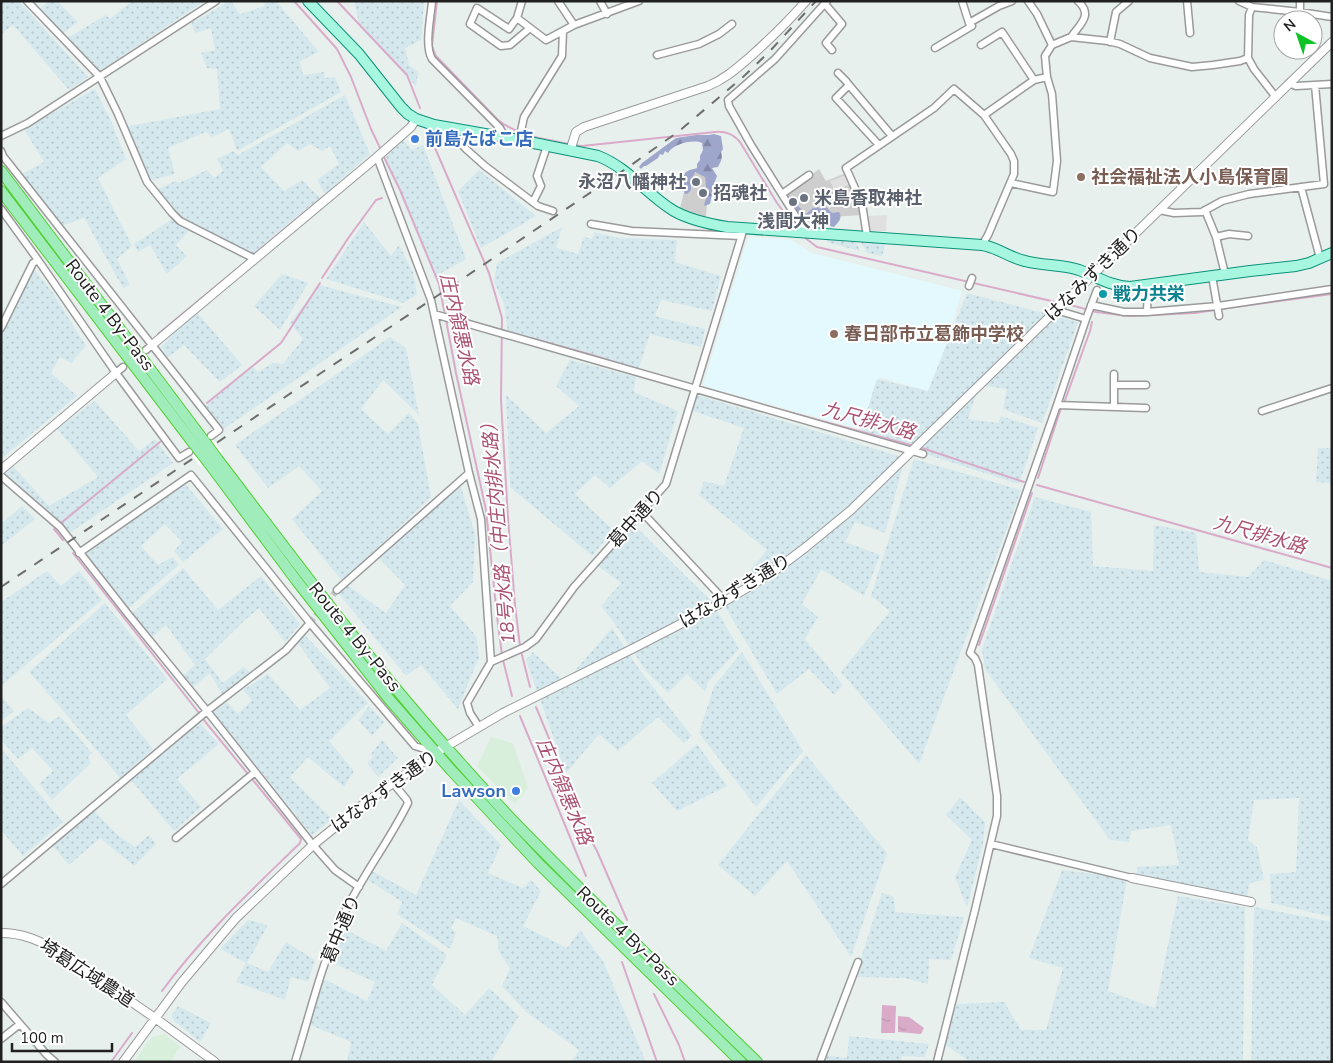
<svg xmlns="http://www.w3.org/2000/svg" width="1333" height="1063" font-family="'Nunito Sans','Noto Sans JP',sans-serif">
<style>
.commercial{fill:#d8efdc}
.education{fill:#e4f9fd}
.religious{fill:#cecece}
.farmland{fill:url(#farmland-dots)}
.forest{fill:url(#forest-firs)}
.parking{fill:#e0e0e0}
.water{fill:url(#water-ripples)}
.pier{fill:#fff}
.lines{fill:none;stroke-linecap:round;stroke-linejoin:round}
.stream{stroke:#daabc9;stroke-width:2}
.minor-tunnel{stroke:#c0c6c5;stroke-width:6;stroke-dasharray:6 3;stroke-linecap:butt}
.minor-casing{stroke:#9a9a9a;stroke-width:9}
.tertiary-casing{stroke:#9a9a9a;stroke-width:10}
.primary-casing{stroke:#0b9278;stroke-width:12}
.trunk-casing{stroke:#53cf33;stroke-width:12}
.minor{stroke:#fff;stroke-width:6}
.tertiary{stroke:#fff;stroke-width:8}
.primary{stroke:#a7f6df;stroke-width:10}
.trunk{stroke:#a0ecba;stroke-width:10}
.rail{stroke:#6e6e6e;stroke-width:2;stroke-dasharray:10 10;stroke-linecap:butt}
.trunk-bridge-casing{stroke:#53cf33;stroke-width:12;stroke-linecap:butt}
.trunk-bridge{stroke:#a0ecba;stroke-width:10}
.shop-dot{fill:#3f7fe0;stroke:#fff;stroke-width:2}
.education-dot{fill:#8d6e63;stroke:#fff;stroke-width:2}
.worship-dot{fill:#6b7280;stroke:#fff;stroke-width:2}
.culture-dot{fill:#0f9aa8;stroke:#fff;stroke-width:2}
.labels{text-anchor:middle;stroke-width:4;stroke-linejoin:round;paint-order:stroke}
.shop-label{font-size:18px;font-weight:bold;fill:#366cbe;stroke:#fff;text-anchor:start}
.education-label{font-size:18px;font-weight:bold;fill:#785e54;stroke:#fff;text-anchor:start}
.worship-label{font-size:18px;font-weight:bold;fill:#5b616d;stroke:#fff;text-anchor:start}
.street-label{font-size:18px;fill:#202020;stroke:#fff}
.culture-label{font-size:18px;font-weight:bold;fill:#0d838f;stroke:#fff;text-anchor:start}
.water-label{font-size:19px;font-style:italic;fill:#aa5272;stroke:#fff}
</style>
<defs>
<pattern id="farmland-dots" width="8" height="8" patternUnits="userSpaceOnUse" patternTransform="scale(1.25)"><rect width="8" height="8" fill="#d4e8ed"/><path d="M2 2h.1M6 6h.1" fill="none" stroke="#b6c7cb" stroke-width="1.8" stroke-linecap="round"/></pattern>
<pattern id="forest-firs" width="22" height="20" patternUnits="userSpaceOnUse" patternTransform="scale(1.25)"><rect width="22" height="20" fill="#9fa6cc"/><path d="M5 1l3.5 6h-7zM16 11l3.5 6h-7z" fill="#8187a5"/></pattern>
<pattern id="water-ripples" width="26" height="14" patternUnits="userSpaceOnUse" patternTransform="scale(1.25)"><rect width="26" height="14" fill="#daabc9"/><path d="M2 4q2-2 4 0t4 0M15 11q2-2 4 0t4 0" fill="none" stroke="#bb93ac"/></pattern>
</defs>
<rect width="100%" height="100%" fill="#e8f0ee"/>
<!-- commercial -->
<path class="commercial" d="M491,737L513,743L528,787L523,795L514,804L477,766Z
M165,1034L180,1047L170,1062H134L147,1043L152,1037Z"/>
<!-- education -->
<path class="education" d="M751,237L791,240L812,253L962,291L932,392L879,377L863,430L703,386L747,240Z"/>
<!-- religious -->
<path class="religious" d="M819,169L826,181L846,173L862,215L801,219L786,194Z
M689,172L709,174L706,217L689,213L680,208Z"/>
<!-- farmland -->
<path class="farmland" d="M1,1H19L88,77L69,90L13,25L1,34Z
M49,1H57L78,22L61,35L37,11Z
M132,1H205L93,75L64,40L106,15L110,19Z
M228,1H231L240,14L265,6L263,1H276L319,52L300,61L303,75L324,72L325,78L335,77L341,92L237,151L229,129L212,137L206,132L168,148L175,174L145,182L124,127L220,109L217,69L207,68L201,53L215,50L211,28L195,33L191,23L213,11Z
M354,1H424L421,40L405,48L409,65L418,72L416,86L360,27Z
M95,89L112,123L126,159L98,178L132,246L117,259L130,285L123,288L84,218L58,227L22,174L44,162L24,129Z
M345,95L370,154L325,194L317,180L339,164L330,146L322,151L310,144L298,151L287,143L261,167L284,191L302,180L320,198L270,238L251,258L189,231L176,245L187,256L167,274L150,245L138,252L134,244L174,218L154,191L175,181L179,183L207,170L214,178L223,171L217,159L233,151L238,155Z
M402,139L412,150L423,145L466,259L436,276L384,153Z
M479,170L536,216L481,248L458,191Z
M364,222L391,256L399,245L413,272L417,294L404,303L326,279Z
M562,227L556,248L578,254L584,237L592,239L594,232L618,238L677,240L675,262L721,276L712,311L661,300L655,316L705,329L701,347L650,334L638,370L508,333L504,303L494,282L497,263Z
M829,236L854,238L860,251L827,242Z
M859,239L886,241L882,256L867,253Z
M33,268L53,293L86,346L71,363L60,357L51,373L77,396L1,459V334L18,305Z
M282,274L308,283L280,330L254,306Z
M319,285L402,307L222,430L206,406L251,366L258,372L273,363L283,364L303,339L290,323Z
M967,293L1078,322L1042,423L1003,409L1007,389L979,385L968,419L998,423L1001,416L1038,428L1019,484L860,433L877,379L928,391Z
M196,311L242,365L220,382L184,345L168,357L161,347Z
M390,337L406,348L419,415L383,380L361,409L388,434L409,413L418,424L431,497L342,581L292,519L322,491L299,466L268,488L235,445Z
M570,360L636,377L634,392L678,411L659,474L642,461L610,488L595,475L575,494L613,530L592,556L510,487L506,395L546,433L579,406L556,386Z
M697,395L905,458L885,533L855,522L845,542L880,555L864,596L821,569L802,604L818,617L805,639L843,685L834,695L809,669L777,694L721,600L747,574L767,550L699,495L704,481L724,486L744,428L690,410Z
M95,401L139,451L155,439L173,463L65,536L1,474L13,466L49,506L98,477L57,429Z
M1318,448H1332V483L1316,482Z
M914,459L1021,490L919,764L841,672L890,611L871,596Z
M182,480L223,529L183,562L174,551L182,542L165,524L141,546L158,565L173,557L179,565L125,611L74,551Z
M454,487H461L475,534L473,582L450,606L476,636L479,657L458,709L421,665L406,676L339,594L347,585L386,613L405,585L378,557Z
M1035,497L1091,512L1093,566L1153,571L1154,525L1196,533L1199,572L1248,577L1264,560L1332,581V917L1271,903L1270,874L1296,872L1299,798L1254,800L1248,840L1257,847L1264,880L1249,883L1247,901L1136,874L1138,867L1179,865L1171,825L1131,831L1129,842L1110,840L985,669L982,649Z
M22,506L35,519L1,546V524Z
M630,521L712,602L739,649L708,682L705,692L687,674L668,693L646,671L615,624L601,606L621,583L594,563Z
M183,568L218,610L261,576L300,624L285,642L259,608L246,619L205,659L223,683L243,667L252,673L222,694L210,673L190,690L181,677L195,665L166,625L149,640L129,616Z
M47,571L61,586L79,571L102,600L1,686V602Z
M105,603L167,679L126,715L153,749L120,778L59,706L29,672Z
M612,628L641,672L692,736L684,743L658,717L618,751L599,734L566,773L526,660L533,652L565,682Z
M305,635L368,703L329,741L354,771L344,787L308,757L290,777L332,819L312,835L213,712L227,702L238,714L252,700L243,690L268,674L300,710L330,688L297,642Z
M742,652L803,751L756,807L699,733L714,686Z
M1,696L14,711L1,721Z
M369,706L384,722L372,736L358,720Z
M28,708L49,723L60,716L92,753L88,757L91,763L52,800L39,784L53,771L32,748L18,759L1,740V727Z
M198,721L219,744L177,779L201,807L174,831L131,780Z
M382,740L398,758L378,777L367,763L373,757L371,754Z
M697,744L727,786L677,811L652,783Z
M1,748L63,822L23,856L1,830Z
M806,755L887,853L851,957L787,861L755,896L718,865Z
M960,797L985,822L983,843L967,907L955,877L972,840L946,815Z
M459,800L501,845L488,873L523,888L531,880L541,891L523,926L567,948L580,930L603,961L646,1062H571L579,1050L525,1011L502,986L510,968L499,952L497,936L456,918L451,928L456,932L450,949L397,914L402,902L365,878L372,871L416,895Z
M93,810L119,836L135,847L149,835L156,844L134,866L100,838L69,865L52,845Z
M1062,870L1127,878L1108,991L1155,1008L1178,896L1245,907L1243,1062H970L943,1043L957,1004L1004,1002L1021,1030H1046L1063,968L1029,958Z
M882,893L894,897L895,912L964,917L951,960L929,959L928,984L905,978L855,977Z
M1254,907L1332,922V1062H1251Z
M248,920L268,925L247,963L268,972L286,942L315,960L308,982L291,977L285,1000L236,982L246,963L220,949Z
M402,923L447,955L432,985L465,1015L489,988L519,1016L491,1062H347L351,1042L306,1023L320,977L367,1001L375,982L328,961L343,928L386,951Z
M178,1006L211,1023L200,1042L175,1022L171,1016Z
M849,1036L929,1044L925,1057L902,1056L901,1062H822L823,1055L847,1058Z"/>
<!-- forest -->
<path class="forest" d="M714,134L721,136L723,149L721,152C723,158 721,161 718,167L712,168L717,176L714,184L710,204L704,206L705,201L709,194V190L706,187L705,177L695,172L691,182V190L687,194H685C683,189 682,178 685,173C688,170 694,169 697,168V164L700,160V156L703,150L702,143C693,139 673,144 668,153L665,151L663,155L660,154L658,158L646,166H644L641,169L639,167L642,163L676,138L696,135H709Z
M796,202L799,207L806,214L813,208L817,207L821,209L826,207L832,213L839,212C843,219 838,222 834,227L821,224L816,221L813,222L805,221L801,217L799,212L793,208V204Z"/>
<!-- parking -->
<path class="parking" d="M846,175L849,185L834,190L830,181Z
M887,215L886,231H870L867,216Z"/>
<!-- water -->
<path class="water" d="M882,1005L896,1006L895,1033H881Z
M898,1016L909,1017L924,1028L921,1034L898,1032Z"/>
<!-- pier -->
<path class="pier" d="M212,438L222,451L200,466L190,453Z"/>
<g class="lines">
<!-- stream -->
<path class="stream" d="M294,1L337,49L351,77L371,129L381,150
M337,1L407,75L420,108
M437,1L432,46L436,56L498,120C518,136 545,139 570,144
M432,141L489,273L502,318L501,399L502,418L508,518L515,605L520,646
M575,145L582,146L715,132C726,131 733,134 740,142L777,203L796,228
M383,155L400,190L439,284L445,315
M804,237L817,247L1060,303
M252,256L324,196
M322,278L349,237L376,200L382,198
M1067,304L1096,312L1129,316L1195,313L1215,310
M1220,309L1332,294
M446,320L456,373L486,510L497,616L502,655
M158,334L249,259
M531,338L592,355L639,370
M207,403L281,343L320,283
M1064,403L1090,331L1092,322
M759,404L914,446
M919,447L1024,482
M4,462L16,453
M1038,478L1061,408
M1037,485L1332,568
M61,523L160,442
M54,529L63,540
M73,553L199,713
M979,645L1032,493
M521,651L530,687
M503,660L512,696
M536,707L591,840L597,851L627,920
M520,716L586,876
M622,962L657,1062
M162,991C202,936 252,890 300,843L301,839L203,719
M654,994L679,1045L685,1062
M111,1062L132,1033
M934,1062L936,1050"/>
<!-- minor-tunnel -->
<path class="minor-tunnel" d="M310,623L337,590"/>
<!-- minor casing -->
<g class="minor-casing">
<path id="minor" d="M27,1L100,77L118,114L147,182L172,213L180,221L255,259
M432,1C431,17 424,45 432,59L500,128L505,138
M522,1L517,18L546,40L574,25L639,1
M558,1L574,25
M600,1L607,14
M962,1L969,23L999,6L1012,1
M1028,1L1037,14L1052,45
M1187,1L1190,33
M1239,1L1252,7
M1300,1V12L1332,17
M825,4L842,24L826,43L832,50
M517,18L509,29L477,8L470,24L501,46L510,45L530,28
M1071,37C1081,23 1093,15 1078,1
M1110,42L1116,12L1129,1
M981,45L1002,32L1034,80
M935,48L972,26L969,23
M657,55L699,44L719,34L732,24
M838,73L846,81L849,85L836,98L879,145
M1289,83L1296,86L1332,84
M849,85L892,136
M1275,96L1254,69L1248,58L1249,15L1252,7L1300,12
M984,115L1034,80L1047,77
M447,128L466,149L485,166L538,206L553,211
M1,136L28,123L216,1
M519,140L524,117L562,56L563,31
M1,151L3,156L219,430L211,436
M377,157L431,300L469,473L481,519L491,662
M1011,183L1053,192L1057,161L1052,94L1047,77L1045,56L1052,45L1071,37L1108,41L1120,44L1150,58L1192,67L1213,65L1240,61L1248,58
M1301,187L1320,258
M782,194L809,175
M533,202L541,186L537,176L547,146
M1,209L38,260L116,373L179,458L189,452
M1159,210L1174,213L1202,212L1222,201L1249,194L1324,184L1315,85
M1205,210L1216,237L1225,274
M591,224L632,231L741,236
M805,231L751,145L729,106L728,100L775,59L827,1
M867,236L862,204L846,168L934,108L954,89L984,115L1011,154L1014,161V174L988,235L982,245
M1216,237L1229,234L1248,236
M1212,276L1219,316
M969,286L972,278
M1091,305L1124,312H1147L1218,306L1332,289
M1056,310L1086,319
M1147,312L1148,285
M434,314L923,454
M1,328L33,263L38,260
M146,350L152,345
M116,373L123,367
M1114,374V407
M1114,385H1146
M1057,405L1146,408
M1262,411L1332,388
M1,476L60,527L128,614L207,711L313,845L335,870L359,887
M642,512L725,601
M79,553L191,475L310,623L415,746L434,752
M337,590L469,473
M479,727L470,713L467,703L491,662L525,647L536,639L574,587L666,484L744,228
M176,838L255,772
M991,844L1132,878
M1,884L207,711L286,650L310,623
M1,1002L47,1055L55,1062
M1,1039L20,1024
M295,1062C310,1013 322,963 343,916C361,877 389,842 408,803L407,800L393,783
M820,1062L858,962
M937,1062L975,910L997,816V796L978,665L975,658L970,653L1057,405L1086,319L1097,290"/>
</g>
<!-- tertiary casing -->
<g class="tertiary-casing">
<path id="tertiary" d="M570,151L576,132L584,127L708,86C725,79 737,68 750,57C770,39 789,21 806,1
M152,345L377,157L411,127L416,119
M1,470L116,373
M1132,878L1251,902
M1,933C22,933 38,940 56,950L155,1018L215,1062
M123,1062L182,982L236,918L313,845L365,803L435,753L503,713L636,647L725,601L760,580L773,572L806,547L850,511L1332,42"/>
</g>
<!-- primary casing -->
<g class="primary-casing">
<path id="primary" d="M308,1L359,54L401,107L408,114L416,119L434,125L519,140L598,156C629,168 647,195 674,211C690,220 709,224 727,227L982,245C997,247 1010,258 1025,261C1043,266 1062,264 1079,270C1097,277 1111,286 1130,287L1250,271L1296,266L1309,263L1332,253"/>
</g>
<!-- trunk casing -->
<g class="trunk-casing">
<path id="trunk" d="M1,171L205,442
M1,191L197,448
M215,456C290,554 364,655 446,747C472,776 497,805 524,832C600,910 679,986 757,1062
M208,462L296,580L389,699L451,770L538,863L741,1062"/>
</g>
<!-- minor -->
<use href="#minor" class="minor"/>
<!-- tertiary -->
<use href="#tertiary" class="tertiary"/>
<!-- primary -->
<use href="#primary" class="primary"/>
<!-- trunk -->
<use href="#trunk" class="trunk"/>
<!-- rail -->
<path class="rail" d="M1,587L321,373L434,298L624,170L678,132L742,78L770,51L816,1"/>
<!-- trunk-bridge casing -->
<g class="trunk-bridge-casing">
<path id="trunk-bridge" d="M205,442L215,456
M197,448L208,462"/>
</g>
<!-- trunk-bridge -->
<use href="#trunk-bridge" class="trunk-bridge"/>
</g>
<!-- markers -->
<g class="shop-dot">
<circle cx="415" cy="139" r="5"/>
<circle cx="516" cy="791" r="5"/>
</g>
<g class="education-dot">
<circle cx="1081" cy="177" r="5"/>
<circle cx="834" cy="334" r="5"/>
</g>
<g class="worship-dot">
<circle cx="696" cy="182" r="5"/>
<circle cx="703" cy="193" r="5"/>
<circle cx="804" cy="198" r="5"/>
<circle cx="793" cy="202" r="5"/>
</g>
<circle class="culture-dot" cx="1103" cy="294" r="5"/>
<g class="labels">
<!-- shop labels -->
<g class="shop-label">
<text x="425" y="145">前島たばこ店</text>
<text x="506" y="797" text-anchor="end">Lawson</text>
</g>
<!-- education labels -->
<g class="education-label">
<text x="1091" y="183">社会福祉法人小島保育園</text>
<text x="844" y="340">春日部市立葛飾中学校</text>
</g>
<!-- worship labels -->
<g class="worship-label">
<text x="686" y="188" text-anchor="end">永沼八幡神社</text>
<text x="713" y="199">招魂社</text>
<text x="814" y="204">米島香取神社</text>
<text x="793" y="227" text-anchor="middle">浅間大神</text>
</g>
<!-- street labels -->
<g class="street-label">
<text transform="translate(1093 274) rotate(-44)" y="6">はなみずき通り</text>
<text transform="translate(110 315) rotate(53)" y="6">Route 4 By-Pass</text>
<text transform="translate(636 518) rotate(-48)" y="6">葛中通り</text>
<text transform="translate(735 591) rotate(-31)" y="6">はなみずき通り</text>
<text transform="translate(355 637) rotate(51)" y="6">Route 4 By-Pass</text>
<text transform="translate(384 791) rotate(-36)" y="6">はなみずき通り</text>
<text transform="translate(341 929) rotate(-67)" y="6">葛中通り</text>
<text transform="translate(628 936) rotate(44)" y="6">Route 4 By-Pass</text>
<text transform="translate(87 973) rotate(33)" y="6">埼葛広域農道</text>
</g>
<!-- culture labels -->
<g class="culture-label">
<text x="1113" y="300">戦力共栄</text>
</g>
<!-- water labels -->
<g class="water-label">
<text transform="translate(460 329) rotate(77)" y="7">庄内領悪水路</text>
<text transform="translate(869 420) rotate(15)" y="7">九尺排水路</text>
<text transform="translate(498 529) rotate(-95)" y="7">18号水路（中庄内排水路）</text>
<text transform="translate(1260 534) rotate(16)" y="7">九尺排水路</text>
<text transform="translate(565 791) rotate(67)" y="7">庄内領悪水路</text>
</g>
</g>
<!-- border -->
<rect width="1333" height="1063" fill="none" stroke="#202020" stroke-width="5"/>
<!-- north arrow -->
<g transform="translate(1298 35) rotate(320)"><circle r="24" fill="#ffffff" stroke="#a6a6a6"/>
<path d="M0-4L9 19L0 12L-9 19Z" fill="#0ec227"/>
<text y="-8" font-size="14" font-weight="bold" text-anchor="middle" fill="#202020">N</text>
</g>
<!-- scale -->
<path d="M12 1043v8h100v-8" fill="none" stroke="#202020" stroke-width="2.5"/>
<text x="20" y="1043" font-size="15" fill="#202020" stroke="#ffffff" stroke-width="4" paint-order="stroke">100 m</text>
</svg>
